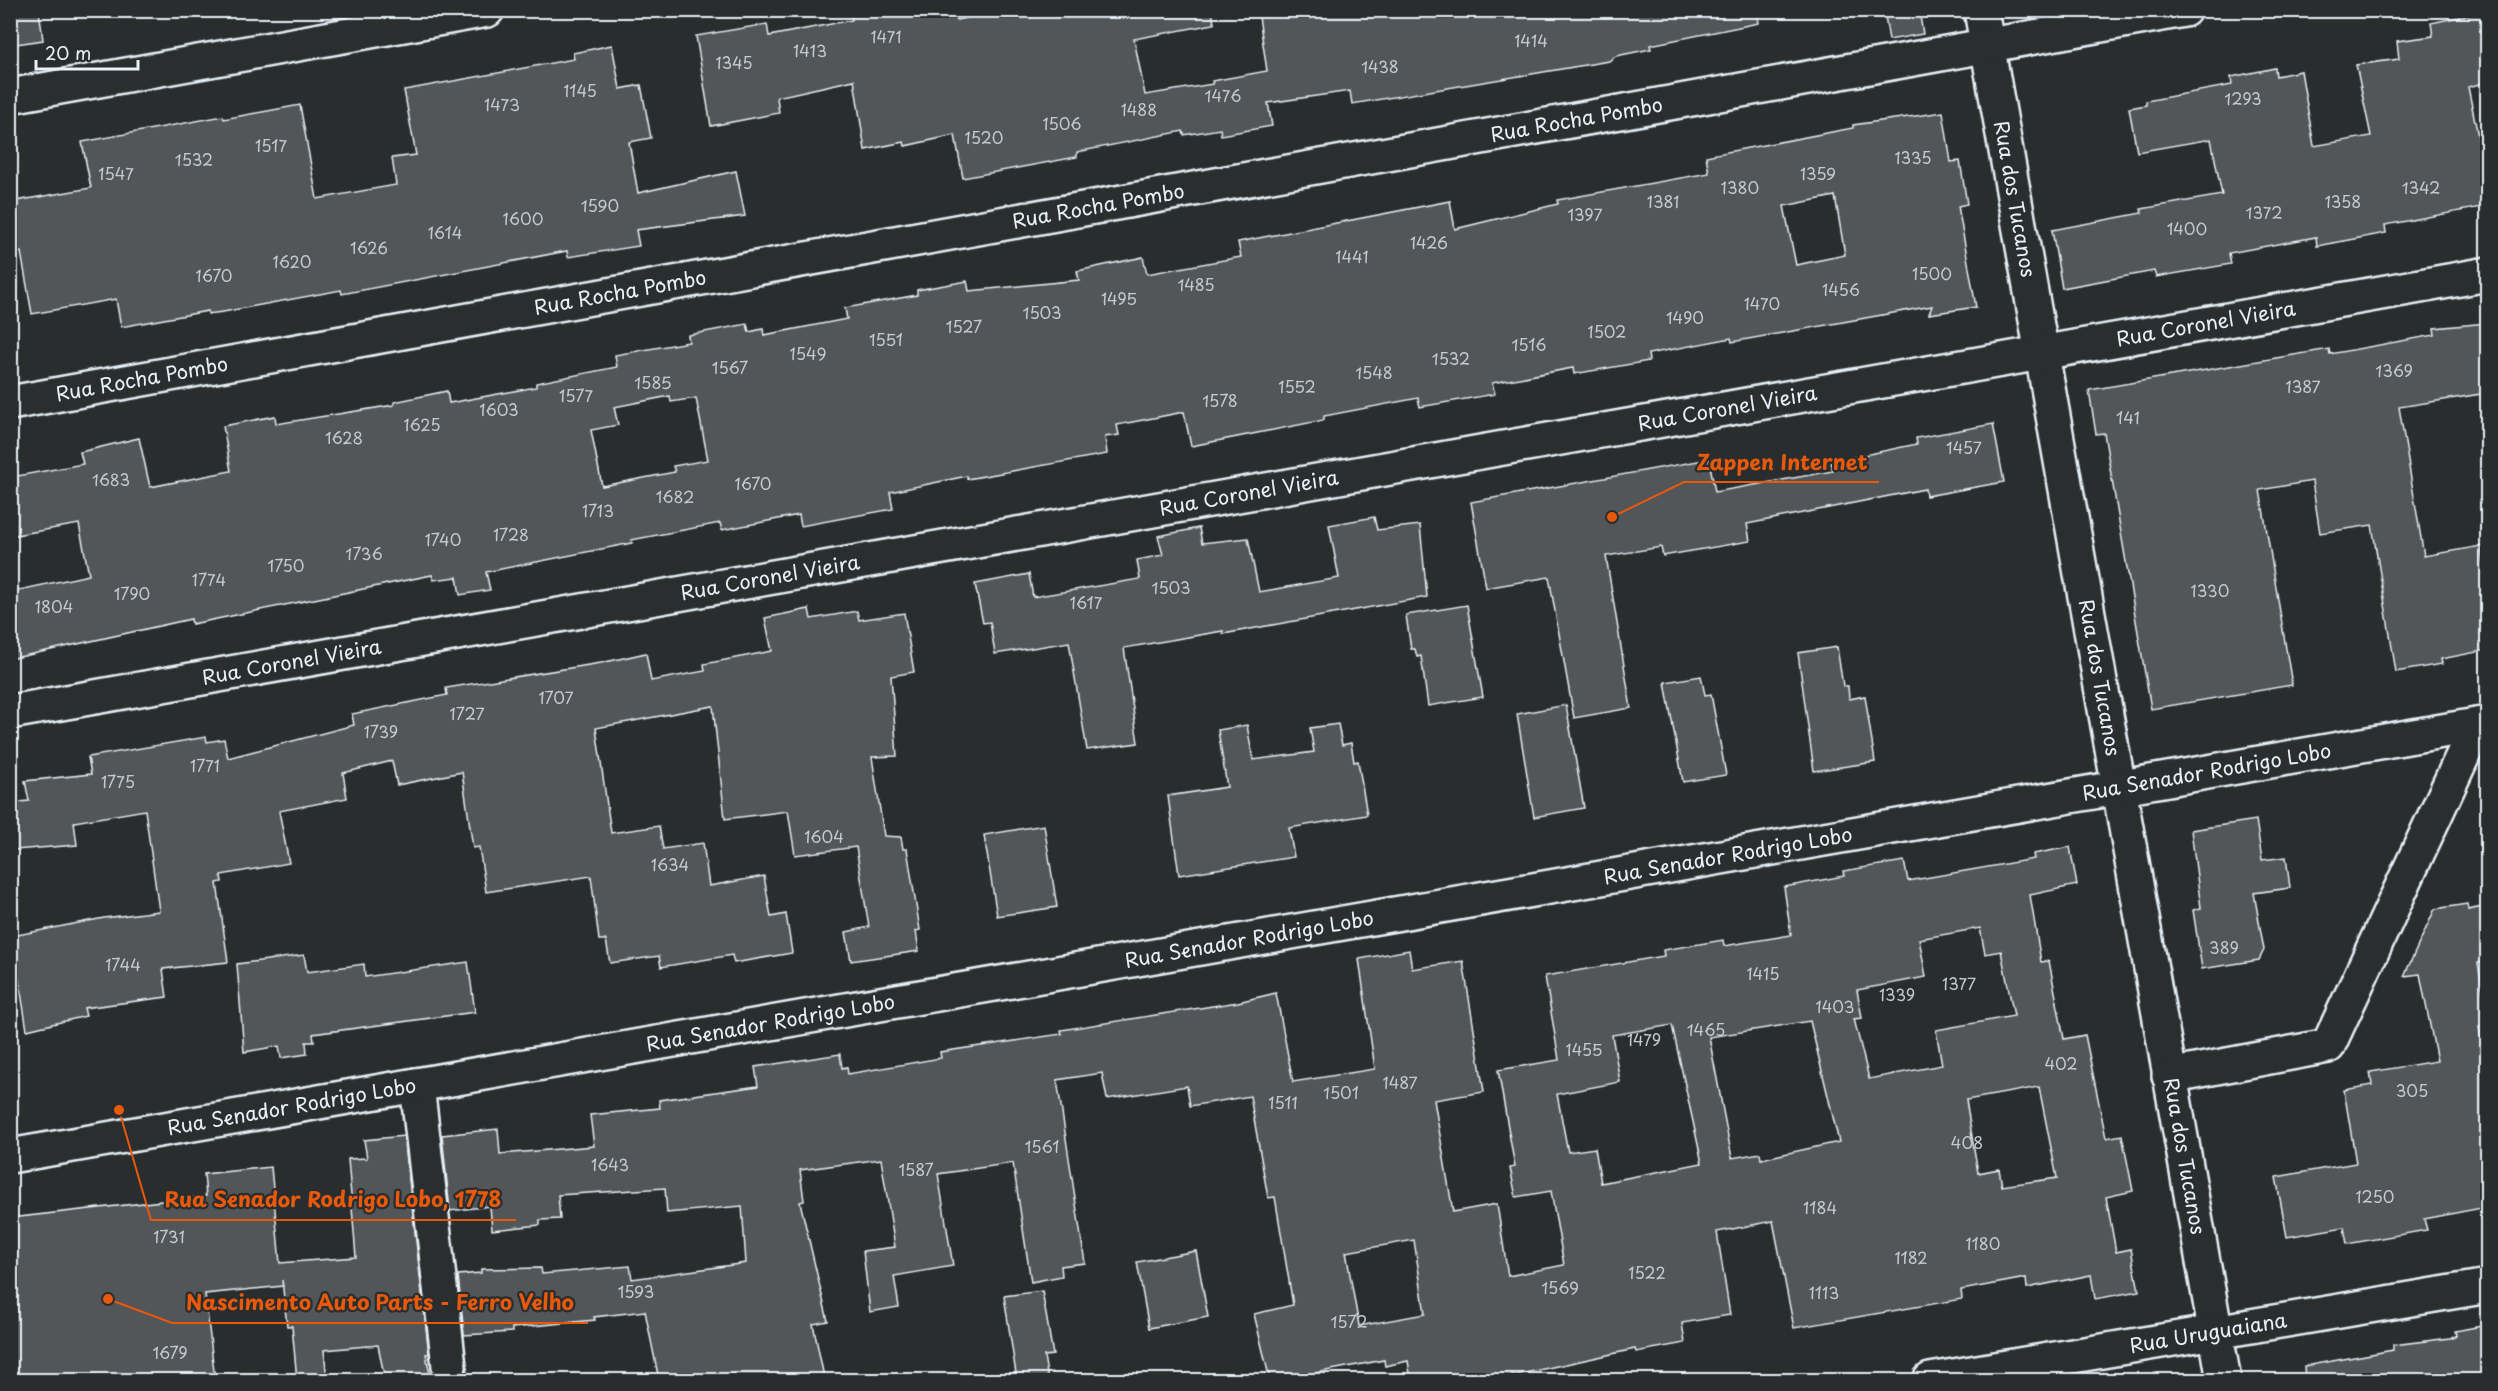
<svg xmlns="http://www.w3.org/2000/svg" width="2498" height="1391" font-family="'Playpen Sans',sans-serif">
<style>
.building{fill:#535759;stroke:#e8f1f8;stroke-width:1.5;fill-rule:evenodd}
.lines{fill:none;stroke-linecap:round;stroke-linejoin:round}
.minor-casing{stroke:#e8f1f8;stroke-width:38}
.tertiary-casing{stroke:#e8f1f8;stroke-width:38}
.minor{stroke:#2a2d2e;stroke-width:33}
.tertiary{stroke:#2a2d2e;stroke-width:33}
.labels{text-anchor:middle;stroke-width:4.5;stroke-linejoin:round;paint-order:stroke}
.number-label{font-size:16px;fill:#c3cad0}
.street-label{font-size:20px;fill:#e8f1f8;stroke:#2a2d2e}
.leader{fill:none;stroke:#e8590c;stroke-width:2}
.callout-dot{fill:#e8590c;stroke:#2a2d2e;stroke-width:2}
.callout-label{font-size:21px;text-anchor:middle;font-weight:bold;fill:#e8590c;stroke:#2a2d2e;stroke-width:4.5;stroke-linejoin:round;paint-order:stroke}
</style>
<rect width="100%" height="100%" fill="#2a2d2e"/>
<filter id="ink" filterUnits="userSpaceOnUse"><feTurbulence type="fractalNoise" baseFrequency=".0167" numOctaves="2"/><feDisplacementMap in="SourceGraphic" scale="12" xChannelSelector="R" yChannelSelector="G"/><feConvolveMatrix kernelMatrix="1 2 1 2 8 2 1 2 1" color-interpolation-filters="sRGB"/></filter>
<g filter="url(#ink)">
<!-- building -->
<path class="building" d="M39,10L43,40L10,45V12Z
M851,10H955L956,20L1004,10H1212L1214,24L1134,39L1145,95L1213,84L1212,81L1267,71L1258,10H1757L1759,23L1650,45L1651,49L1616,56L1609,61L1352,104L1350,91L1268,103L1272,126L1221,135L1220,129L1184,135L1183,131L1077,152V157L963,178L955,135L905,146L904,142L865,150L854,80L777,97L779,113L711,126L696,36L767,24L769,36L852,20Z
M1884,10H1919L1923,34L1889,40Z
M2487,11V82L2468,87L2481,151L2487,150V206L2385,225L2386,233L2317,246L2316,237L2229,253L2231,264L2156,277L2154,271L2062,288L2052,230L2142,213L2141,209L2222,195L2211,139L2137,152L2129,108L2146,105V101L2232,85L2231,77L2275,68L2276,76L2301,71L2314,146L2371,136L2356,65L2399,59L2397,41L2433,36L2431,23Z
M612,45L620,89L641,85L651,138L629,142L638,193L736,171L745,216L636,230L639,246L568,257L567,251L342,294L341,290L223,312L208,314V311L121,327L116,299L32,314L21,252L10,254V202L91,188L82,142L223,116L224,119L300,105L317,199L396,185L392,158L416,155L404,90L574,59L573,53Z
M1943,112L1951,162L1960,161L1967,204L1958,206L1976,307L1929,314L1932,306L1732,342L1731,338L1648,354L1649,361L1574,374L1573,368L1492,383L1495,394L1420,407L1418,398L1324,416V420L1191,446L1184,412L1117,425L1119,435L1105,437L1107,454L967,479V476L890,492L893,509L801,526L799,515L722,530L720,523L631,540L632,543L486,572L490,590L460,595L457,577L433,580L432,575L192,624L191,619L10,659V592L89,575L79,524L10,536V483L18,482L17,476L83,464L80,452L139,438L150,487L231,471L223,426L275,416L276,424L394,405V402L447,391L449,403L536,387V383L617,367L615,355L689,342L688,335L747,324L749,332L763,329L764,335L847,319L845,308L917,295V290L967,281L969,291L1079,280L1077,271L1143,257L1147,274L1241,257L1238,242L1450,201L1455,229L1558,204L1557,200L1709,173L1706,156L1853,128V125ZM1835,196L1845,255L1796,265L1784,206ZM670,396L671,402L696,398L708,460L673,466L675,472L602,486L591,430L618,425L614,407Z
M2487,323V393L2399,407L2424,556L2481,546L2483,562H2487V650L2441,659L2442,664L2396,672L2372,525L2320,533L2312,481L2260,490L2292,685L2151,709L2104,433L2096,434L2089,390L2329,349L2330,354L2435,335L2434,328Z
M1993,424L2004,482L1926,496L1925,489L1747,524L1750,541L1663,556L1661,547L1606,556L1631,708L1574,718L1549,577L1486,588L1471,502L1709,459L1715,492L1833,471L1831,462L1917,444L1916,438Z
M1374,517L1377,530L1420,525L1427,597L1223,634V631L1124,648L1138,743L1087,750L1069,642L995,654L990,622L983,623L975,584L1029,574L1033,597L1140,579L1137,560L1163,555L1158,536L1199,528L1202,543L1248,538L1259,592L1339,578L1329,525Z
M1467,605L1483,697L1428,706L1421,656L1417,657L1415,649H1411L1406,615Z
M809,609L811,619L857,611L859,620L904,613L914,672L891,676L897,756L872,757L884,836L901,837L903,849H907L920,930L916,931L919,951L851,961L846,932L869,927L856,847L795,855L788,811L725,819L713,706L596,728L611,833L659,826L663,849L703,843L709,886L764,876L771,917L786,914L792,953L734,963L732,955L661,967L659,956L610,963L606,940H599L591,876L486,892L479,847L473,848L462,772L397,785L392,761L343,773L347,798L279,811L289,863L221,875L222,882L217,883L228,962L163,969L167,997L84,1008L86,1016L27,1030L12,936L104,918L159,911L145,810L74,822L77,845L14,850L10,803L29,801L25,781L91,774L88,757L206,737L207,742L224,739L228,758L354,725L352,714L447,695L446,688L601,663L646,653L651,681L705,671L704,664L772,651L765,618Z
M1837,647L1843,686H1848L1849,699L1865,696L1875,762L1814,771L1798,653Z
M1701,676L1705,695L1711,694L1726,775L1683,782L1665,682Z
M1566,705L1584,808L1534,817L1517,714Z
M1338,724L1342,745L1351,743L1354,762L1358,761L1367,815L1289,828L1294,857L1179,875L1168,796L1227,787L1218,730L1247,725L1253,760L1314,752L1310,728Z
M2256,820L2262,860L2286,857L2290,888L2254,893L2264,950L2259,960L2202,969L2193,910L2201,908L2191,830Z
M1044,825L1057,907L997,916L984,835Z
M2070,847L2077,885L2030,895L2041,962L2049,961L2064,1039L2085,1035L2106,1138L2122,1135L2133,1191L2106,1197L2116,1252L2131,1249L2139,1291L2095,1299L2091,1275L2027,1288L2026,1278L1961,1290L1962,1299L1794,1328L1773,1221L1717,1232L1730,1315L1682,1323L1685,1343L1636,1352L1635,1349L1493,1380H1411L1408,1361L1385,1366L1384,1360L1315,1373L1317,1380H1270L1254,1314L1293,1305L1275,1197L1268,1198L1250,1096L1190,1106L1187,1086L1107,1099L1102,1073L1057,1080L1085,1263L1061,1266L1062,1276L1031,1282L1013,1163L938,1174L953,1266L894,1276L899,1307L870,1312L863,1251L895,1247L881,1159L800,1170L804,1201L800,1202L828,1321L813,1324L824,1377L807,1380H659L645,1311L594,1317L595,1320L512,1328V1332L464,1335L458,1275L481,1273V1269L541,1268L542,1274L630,1266L632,1279L746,1263L742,1206L667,1213L665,1188L558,1195L560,1219L540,1220V1225L492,1230L490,1206L450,1211L442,1135L498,1129L500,1154L594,1146L590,1115L660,1108L659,1100L758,1086L755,1067L840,1054L842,1068L847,1067L848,1074L941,1058L940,1052L1062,1034L1061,1030L1238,1002L1276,993L1293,1082L1375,1069L1359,959L1409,950L1412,969L1463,961L1484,1092L1434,1100L1453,1212L1497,1204L1508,1276L1564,1265L1551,1191L1516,1197L1510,1168L1515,1167L1498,1070L1559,1060L1545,976L1664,956L1663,950L1723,940L1724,946L1791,935L1784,887L1844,876L1843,871L1904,861L1908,881L2034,859L2033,854ZM1980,928L1985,954L2001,951L2014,1016L1936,1030L1942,1065L1869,1079L1854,1019L1862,1018L1857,990L1926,977L1919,939ZM1810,1021L1839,1142L1761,1159L1760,1153L1732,1158L1709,1037ZM1672,1025L1702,1163L1601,1183L1595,1148L1568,1152L1557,1094L1620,1082L1612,1035ZM2039,1087L2057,1178L2002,1186L1999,1169L1978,1173L1966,1100ZM1414,1240L1425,1314L1359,1326L1346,1252Z
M2467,904L2468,910L2487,906V962L2478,963L2487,1013V1025L2479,1027L2487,1070V1207L2424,1219L2427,1230L2347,1244L2344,1227L2287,1237L2276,1177L2356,1163L2344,1090L2372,1085L2370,1072L2437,1061L2420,974L2404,976L2435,909Z
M304,955L307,972L364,964L365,977L468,962L475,1012L313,1034L314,1042H306L307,1054L281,1058L279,1046L244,1052L237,964Z
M404,1136L429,1354H426L431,1380H385L378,1345L324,1350L327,1380H297L292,1326H287L282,1280L283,1286L205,1294L215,1380H10V1218L206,1196L204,1174L271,1167L280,1263L356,1257L348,1159L367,1158L364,1140Z
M1196,1251L1208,1317L1149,1328L1137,1262Z
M1042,1291L1053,1355L1044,1356L1048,1380H1017L1004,1296Z
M2487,1325V1380H2305L2304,1366L2393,1350V1345L2450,1338L2456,1335L2455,1331Z"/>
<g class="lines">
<!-- minor casing -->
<g class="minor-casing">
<g id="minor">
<path id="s1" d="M1981,10L2224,1380"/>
<path d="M10,96L487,10"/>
<path id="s2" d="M10,403L2184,10"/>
<path id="s3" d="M10,712L2488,274"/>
<path d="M2169,1076L2328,1046L2477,725"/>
<path d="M417,1085L449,1366"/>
<path id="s4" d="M1930,1380L2488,1286"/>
</g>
</g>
<!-- tertiary casing -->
<g class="tertiary-casing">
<g id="tertiary">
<path id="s5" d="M10,1156L2488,723"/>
</g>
</g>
<!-- minor -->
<use href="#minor" class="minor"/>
<!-- tertiary -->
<use href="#tertiary" class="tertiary"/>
</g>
</g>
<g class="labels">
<!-- number labels -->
<g class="number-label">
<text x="886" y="43">1471</text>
<text x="1531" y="47">1414</text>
<text x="810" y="57">1413</text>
<text x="734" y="69">1345</text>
<text x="1380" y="73">1438</text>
<text x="580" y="97">1145</text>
<text x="1223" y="102">1476</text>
<text x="2243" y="105">1293</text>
<text x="502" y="111">1473</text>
<text x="1139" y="116">1488</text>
<text x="1062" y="130">1506</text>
<text x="984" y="144">1520</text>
<text x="271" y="152">1517</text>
<text x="1913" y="164">1335</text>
<text x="194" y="166">1532</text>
<text x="116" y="180">1547</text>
<text x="1818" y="180">1359</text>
<text x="1740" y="194">1380</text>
<text x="2421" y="194">1342</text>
<text x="1663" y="208">1381</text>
<text x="2343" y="208">1358</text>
<text x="600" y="212">1590</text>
<text x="2264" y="219">1372</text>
<text x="1585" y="221">1397</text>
<text x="523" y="225">1600</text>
<text x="2187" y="235">1400</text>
<text x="445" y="239">1614</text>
<text x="1429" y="249">1426</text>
<text x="369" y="254">1626</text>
<text x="1352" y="263">1441</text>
<text x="292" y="268">1620</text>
<text x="1932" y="280">1500</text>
<text x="214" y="282">1670</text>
<text x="1196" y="291">1485</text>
<text x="1841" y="296">1456</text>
<text x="1119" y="305">1495</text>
<text x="1762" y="310">1470</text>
<text x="1042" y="319">1503</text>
<text x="1685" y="324">1490</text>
<text x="964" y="333">1527</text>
<text x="1607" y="338">1502</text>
<text x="886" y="346">1551</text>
<text x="1529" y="351">1516</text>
<text x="808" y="360">1549</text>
<text x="1451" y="365">1532</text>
<text x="730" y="374">1567</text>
<text x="2394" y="377">1369</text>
<text x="1374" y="379">1548</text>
<text x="653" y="389">1585</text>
<text x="1297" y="393">1552</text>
<text x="2303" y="393">1387</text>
<text x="576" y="402">1577</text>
<text x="1220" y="407">1578</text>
<text x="499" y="416">1603</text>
<text x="2128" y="424">141</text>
<text x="422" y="431">1625</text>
<text x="344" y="444">1628</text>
<text x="1964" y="454">1457</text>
<text x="111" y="486">1683</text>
<text x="753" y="490">1670</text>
<text x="675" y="503">1682</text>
<text x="598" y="517">1713</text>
<text x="511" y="541">1728</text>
<text x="443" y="546">1740</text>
<text x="364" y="560">1736</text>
<text x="286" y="572">1750</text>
<text x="209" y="586">1774</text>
<text x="1171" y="594">1503</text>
<text x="2210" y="597">1330</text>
<text x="132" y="600">1790</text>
<text x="1086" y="609">1617</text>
<text x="54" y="613">1804</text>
<text x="556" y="704">1707</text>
<text x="467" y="720">1727</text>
<text x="381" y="738">1739</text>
<text x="205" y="772">1771</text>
<text x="118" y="788">1775</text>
<text x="824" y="843">1604</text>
<text x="670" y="871">1634</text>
<text x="2224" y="954">389</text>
<text x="123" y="971">1744</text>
<text x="1763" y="980">1415</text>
<text x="1959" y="990">1377</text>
<text x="1897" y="1001">1339</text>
<text x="1835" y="1013">1403</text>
<text x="1706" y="1036">1465</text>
<text x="1644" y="1046">1479</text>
<text x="1584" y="1056">1455</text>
<text x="2061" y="1070">402</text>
<text x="1400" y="1089">1487</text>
<text x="2412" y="1097">305</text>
<text x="1341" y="1099">1501</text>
<text x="1283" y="1109">1511</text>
<text x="1967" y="1149">408</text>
<text x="1042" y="1153">1561</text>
<text x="610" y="1171">1643</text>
<text x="916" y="1176">1587</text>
<text x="2375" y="1203">1250</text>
<text x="1820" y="1214">1184</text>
<text x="169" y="1243">1731</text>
<text x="1983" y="1250">1180</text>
<text x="1911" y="1264">1182</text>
<text x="1647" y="1279">1522</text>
<text x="1560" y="1294">1569</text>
<text x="636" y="1298">1593</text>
<text x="1824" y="1299">1113</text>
<text x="1349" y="1328">1572</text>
<text x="170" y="1359">1679</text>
</g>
<!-- street labels -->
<g class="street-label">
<text dy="7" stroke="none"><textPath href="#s2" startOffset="1592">Rua Rocha Pombo</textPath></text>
<text dy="7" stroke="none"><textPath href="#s1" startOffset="192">Rua dos Tucanos</textPath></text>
<text dy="7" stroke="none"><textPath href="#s2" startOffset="1106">Rua Rocha Pombo</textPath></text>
<text dy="7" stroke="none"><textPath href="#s2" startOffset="620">Rua Rocha Pombo</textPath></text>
<text dy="7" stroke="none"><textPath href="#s3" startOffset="2230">Rua Coronel Vieira</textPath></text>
<text dy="7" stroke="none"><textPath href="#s2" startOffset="134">Rua Rocha Pombo</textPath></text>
<text dy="7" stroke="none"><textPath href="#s3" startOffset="1744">Rua Coronel Vieira</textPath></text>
<text dy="7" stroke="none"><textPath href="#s3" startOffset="1258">Rua Coronel Vieira</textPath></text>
<text dy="7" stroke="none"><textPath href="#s3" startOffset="772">Rua Coronel Vieira</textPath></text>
<text dy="7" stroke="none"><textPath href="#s3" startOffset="286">Rua Coronel Vieira</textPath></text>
<text dy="7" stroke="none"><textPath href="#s1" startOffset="678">Rua dos Tucanos</textPath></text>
<text dy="7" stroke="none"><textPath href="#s5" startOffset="2230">Rua Senador Rodrigo Lobo</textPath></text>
<text dy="7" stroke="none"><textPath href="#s5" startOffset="1744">Rua Senador Rodrigo Lobo</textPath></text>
<text dy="7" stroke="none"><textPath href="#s5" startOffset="1258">Rua Senador Rodrigo Lobo</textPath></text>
<text dy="7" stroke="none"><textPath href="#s5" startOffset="772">Rua Senador Rodrigo Lobo</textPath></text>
<text dy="7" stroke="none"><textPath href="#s5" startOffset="286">Rua Senador Rodrigo Lobo</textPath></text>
<text dy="7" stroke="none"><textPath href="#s1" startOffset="1164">Rua dos Tucanos</textPath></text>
<text dy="7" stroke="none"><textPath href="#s4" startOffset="282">Rua Uruguaiana</textPath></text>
</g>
</g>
<!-- callouts -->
<path class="leader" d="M1612 517L1684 482H1879M119 1110L151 1220H516M108 1299L172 1323H588"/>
<g class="callout-dot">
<circle cx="1612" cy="517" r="6"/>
<circle cx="119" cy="1110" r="6"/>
<circle cx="108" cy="1299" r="6"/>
</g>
<g class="callout-label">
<text x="1782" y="470">Zappen Internet</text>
<text x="333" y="1207">Rua Senador Rodrigo Lobo, 1778</text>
<text x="380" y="1310">Nascimento Auto Parts - Ferro Velho</text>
</g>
<!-- margin -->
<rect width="2498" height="1391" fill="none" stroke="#2a2d2e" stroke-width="36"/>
<rect x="18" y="18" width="2462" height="1355" fill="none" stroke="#e8f1f8" stroke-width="2" filter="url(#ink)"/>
<!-- scale -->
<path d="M36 60v9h102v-9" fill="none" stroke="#e8f1f8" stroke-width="3"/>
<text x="45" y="60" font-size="18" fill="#e8f1f8" stroke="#2a2d2e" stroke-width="4.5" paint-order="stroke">20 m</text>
</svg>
